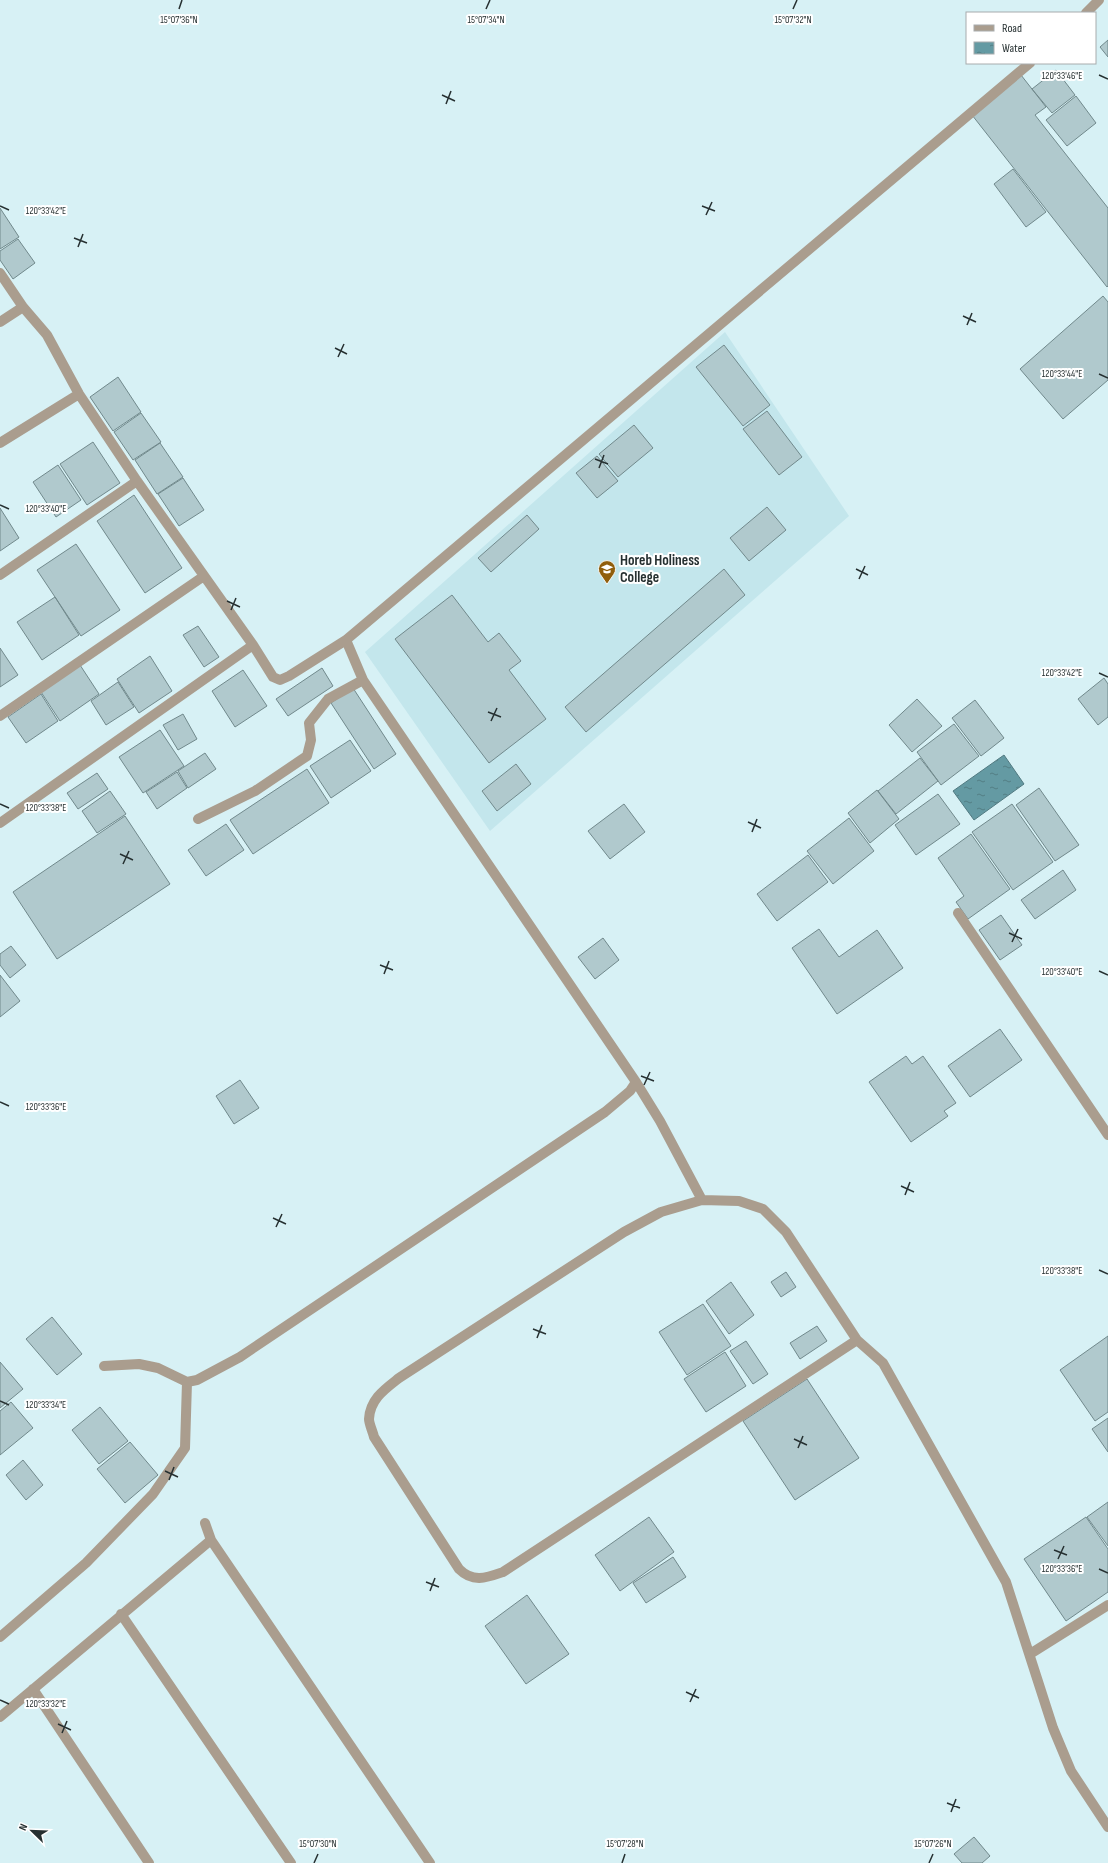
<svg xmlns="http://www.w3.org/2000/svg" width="1108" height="1863" font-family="'Sofia Sans Condensed',sans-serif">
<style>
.built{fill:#c3e6ec}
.water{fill:url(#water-ripples);stroke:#517a81}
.building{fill:#b0c9cd;stroke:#71898c}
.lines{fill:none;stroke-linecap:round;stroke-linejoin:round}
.minor{stroke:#aa9d8e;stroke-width:10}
.ticks{fill:none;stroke:#263031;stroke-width:1.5}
.labels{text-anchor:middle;stroke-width:4;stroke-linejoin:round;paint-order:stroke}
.poi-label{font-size:15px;font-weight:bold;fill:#263031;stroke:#fff;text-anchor:start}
.ticks-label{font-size:10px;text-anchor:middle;fill:#263031;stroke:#fff;stroke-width:4;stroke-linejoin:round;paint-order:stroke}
</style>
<defs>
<pattern id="water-ripples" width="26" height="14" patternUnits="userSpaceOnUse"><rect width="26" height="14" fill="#649aa3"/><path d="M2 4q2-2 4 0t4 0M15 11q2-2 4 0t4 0" fill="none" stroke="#527e85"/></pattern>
</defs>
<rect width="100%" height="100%" fill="#d7f1f5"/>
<!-- built -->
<path class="built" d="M725,332L849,516L490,831L365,652Z"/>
<!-- water -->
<path class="water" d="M1004,755L1024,784L974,820L953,791Z"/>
<!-- building -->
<path class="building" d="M1108,40V57L1100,47Z
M1056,70L1075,95L1052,113L1032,89Z
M1021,75L1046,107L1035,115L1108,208V286L1107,287L972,115Z
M1076,96L1096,123L1067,146L1046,120Z
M1013,169L1046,212L1026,227L994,184Z
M0,208L19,237L0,249Z
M18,239L35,263L13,279L0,260V251Z
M1103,296L1108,302V380L1063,419L1020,369Z
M724,345L770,405L743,426L696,367Z
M118,377L141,412L113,431L90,397Z
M767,411L802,457L779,475L743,429Z
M141,413L161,442L133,460L114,432Z
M634,425L653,448L618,477L599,454Z
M93,442L120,483L87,505L60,464Z
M160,443L183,477L157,494L135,460Z
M597,456L618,481L597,498L576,473Z
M58,465L81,500L56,517L33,482Z
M183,478L204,510L179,526L158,494Z
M134,495L182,568L145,593L97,521Z
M767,507L786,530L749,561L730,538Z
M0,508L19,538L0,551Z
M527,515L539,529L491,572L478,558Z
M76,544L120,610L81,636L37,570Z
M724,569L745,595L586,732L565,707Z
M452,595L488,642L499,633L521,661L509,670L546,719L489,763L395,639Z
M55,597L79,635L42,660L17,622Z
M198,626L219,657L204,667L183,635Z
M0,648L18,675L0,687Z
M150,656L172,691L139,713L117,679Z
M80,665L99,694L60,721L41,692Z
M322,668L333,686L288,716L276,699Z
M243,670L267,706L235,727L212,691Z
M1104,678L1108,684V717L1098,725L1078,699Z
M118,682L134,707L106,725L91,701Z
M353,688L396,754L374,769L331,703Z
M41,694L58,721L26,743L8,717Z
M917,699L942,726L912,752L889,725Z
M975,700L1004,738L981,756L952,718Z
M183,714L197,739L178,750L163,725Z
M954,724L979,756L941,785L917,752Z
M160,730L184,766L143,793L119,757Z
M350,740L371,771L331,798L310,766Z
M205,753L216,769L188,788L178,771Z
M920,758L938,781L896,814L878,791Z
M516,764L531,784L497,811L482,791Z
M307,769L329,803L253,854L230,820Z
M177,772L187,788L157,809L146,792Z
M97,773L108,789L78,809L67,793Z
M1039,788L1079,845L1055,861L1016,805Z
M877,790L899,819L870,843L848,813Z
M110,791L126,814L97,833L82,811Z
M938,794L960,824L916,855L895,825Z
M624,804L645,832L610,859L588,831Z
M1012,804L1053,862L1013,890L972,832Z
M125,816L170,884L57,959L13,892Z
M849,818L874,851L833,884L807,851Z
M226,824L244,850L206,876L188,850Z
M971,834L1010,889L968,919L956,902L964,896L938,858Z
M808,855L828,882L777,921L757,894Z
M1063,870L1076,890L1035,919L1021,900Z
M1001,915L1022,945L1000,960L979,930Z
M819,929L839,957L877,930L903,968L837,1014L792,948Z
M603,938L619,960L595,979L578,957Z
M11,946L26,965L10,978L0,965V954Z
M0,975L20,1001L0,1017Z
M1000,1029L1022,1060L970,1097L948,1066Z
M906,1056L912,1064L923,1056L956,1103L944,1111L948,1116L911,1142L869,1082Z
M240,1080L259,1108L234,1124L216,1096Z
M786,1272L796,1287L781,1297L771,1282Z
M731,1282L754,1315L729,1334L706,1301Z
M703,1304L731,1346L687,1375L659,1332Z
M52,1317L82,1354L57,1375L26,1339Z
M817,1326L827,1341L800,1359L790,1343Z
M1108,1336V1412L1095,1421L1060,1370Z
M746,1341L768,1374L753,1384L730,1351Z
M725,1352L746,1386L706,1412L684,1379Z
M0,1362L23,1389L0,1408Z
M807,1379L859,1458L795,1500L743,1421Z
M11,1402L33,1428L0,1455V1411Z
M100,1407L128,1441L99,1464L72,1430Z
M1108,1418V1452L1092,1429Z
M130,1442L158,1475L125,1503L97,1469Z
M23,1460L43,1485L26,1500L6,1475Z
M1108,1502V1546L1087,1517Z
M649,1517L674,1552L620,1591L595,1555Z
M1086,1517L1108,1549V1592L1066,1621L1024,1559Z
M673,1557L686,1577L646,1603L633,1583Z
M527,1595L569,1654L526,1684L485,1626Z
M974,1837L990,1856L982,1863H962L954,1854Z"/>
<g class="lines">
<!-- minor -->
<path class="minor" d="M1086,13L1099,0
M0,273L23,307L47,335L79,394L137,481L253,645L273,677L280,680L289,676L346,640
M0,322L23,307
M0,443L79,394
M0,575L137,481
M0,716L204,576
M198,819L255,791L307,756L311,740L309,723L328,699L363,680
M0,823L253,645
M958,913L1108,1135
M636,1082L660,1121L702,1200
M702,1200L739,1201L763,1209L786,1232L857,1340L503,1572C486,1578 473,1583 459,1569L374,1437C373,1432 369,1424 369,1419C370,1399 385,1389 399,1378L624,1232L661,1212Z
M857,1340L883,1363L1006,1582L1053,1728L1071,1771L1108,1827
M104,1366L139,1364L158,1368L187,1382L197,1380L240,1357L605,1112L630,1091L636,1082L363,680L346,640L1030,63
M205,1523L211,1540L430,1863
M121,1614L291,1863
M0,1637L86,1563L153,1494L185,1448L187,1382
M1030,1654L1108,1605
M33,1689L149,1863
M0,1717L211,1540"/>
</g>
<!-- ticks -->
<path class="ticks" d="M179,9L182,0M486,9L490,0M793,9L797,0M1099,75L1108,79M442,95L455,101M446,104L451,91M0,206L9,210M702,206L715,211M706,215L712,202M74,238L87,243M78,247L83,234M963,316L976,322M967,325L972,313M335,348L347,354M338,357L344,344M1099,374L1108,378M595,459L608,464M599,468L604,455M0,505L9,509M856,569L868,575M859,579L865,566M227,601L240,607M231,610L236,598M1099,673L1108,677M488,712L501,717M491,721L497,708M0,804L9,808M748,822L761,828M752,832L757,819M120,854L133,860M123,864L129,851M1009,933L1022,939M1012,942L1018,929M380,965L393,970M1099,971L1108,975M384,974L389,961M641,1076L654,1081M644,1085L650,1072M0,1102L9,1106M901,1186L914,1192M905,1195L910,1182M273,1218L286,1224M276,1227L282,1214M1099,1270L1108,1274M533,1329L546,1334M537,1338L542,1325M0,1401L9,1405M794,1439L807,1445M798,1448L803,1436M165,1471L178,1477M169,1480L174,1467M1054,1550L1067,1555M1058,1559L1064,1546M1099,1569L1108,1573M426,1582L439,1587M430,1591L435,1578M686,1692L699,1698M0,1700L9,1704M690,1702L696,1689M58,1724L71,1730M62,1733L67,1721M947,1803L960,1808M951,1812L956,1799M314,1863L318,1854M622,1863L625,1854M929,1863L933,1854"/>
<!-- icons -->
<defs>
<g id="school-pin" transform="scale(0.9)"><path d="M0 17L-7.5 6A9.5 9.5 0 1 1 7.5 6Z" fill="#905e0d" stroke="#fff"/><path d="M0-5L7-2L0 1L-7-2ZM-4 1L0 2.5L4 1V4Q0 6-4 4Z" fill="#fff"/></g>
</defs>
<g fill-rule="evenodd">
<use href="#school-pin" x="607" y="569"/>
</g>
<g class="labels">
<!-- poi labels -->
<g class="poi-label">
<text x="620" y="565">Horeb Holiness<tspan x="620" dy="17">College</tspan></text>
</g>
</g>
<g class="ticks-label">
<text x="793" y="23">15°07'32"N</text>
<text x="179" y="23">15°07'36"N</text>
<text x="486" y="23">15°07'34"N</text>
<text x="1062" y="79">120°33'46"E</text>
<text x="46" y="214">120°33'42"E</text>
<text x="1062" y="377">120°33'44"E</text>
<text x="46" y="512">120°33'40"E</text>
<text x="1062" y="676">120°33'42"E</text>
<text x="46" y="811">120°33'38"E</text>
<text x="1062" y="975">120°33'40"E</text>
<text x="46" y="1110">120°33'36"E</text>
<text x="1062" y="1274">120°33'38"E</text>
<text x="46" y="1408">120°33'34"E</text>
<text x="1062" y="1572">120°33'36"E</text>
<text x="46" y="1707">120°33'32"E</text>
<text x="318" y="1847">15°07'30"N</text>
<text x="625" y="1847">15°07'28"N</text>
<text x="933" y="1847">15°07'26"N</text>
</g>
<!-- legend -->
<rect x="966" y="12" width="130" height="52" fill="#ffffff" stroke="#a8acad"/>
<rect x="974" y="25" width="20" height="6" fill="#aa9d8e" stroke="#a8acad"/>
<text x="1002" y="32" font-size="12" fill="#263031">Road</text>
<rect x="974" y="42" width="20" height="12" fill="url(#water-ripples)" stroke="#a8acad"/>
<text x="1002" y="52" font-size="12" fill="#263031">Water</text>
<!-- north arrow -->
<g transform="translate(32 1831) rotate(293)" stroke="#ffffff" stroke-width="3" paint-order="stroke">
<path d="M0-3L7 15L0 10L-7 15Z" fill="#263031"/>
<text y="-6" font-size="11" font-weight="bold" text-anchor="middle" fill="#263031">N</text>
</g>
</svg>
